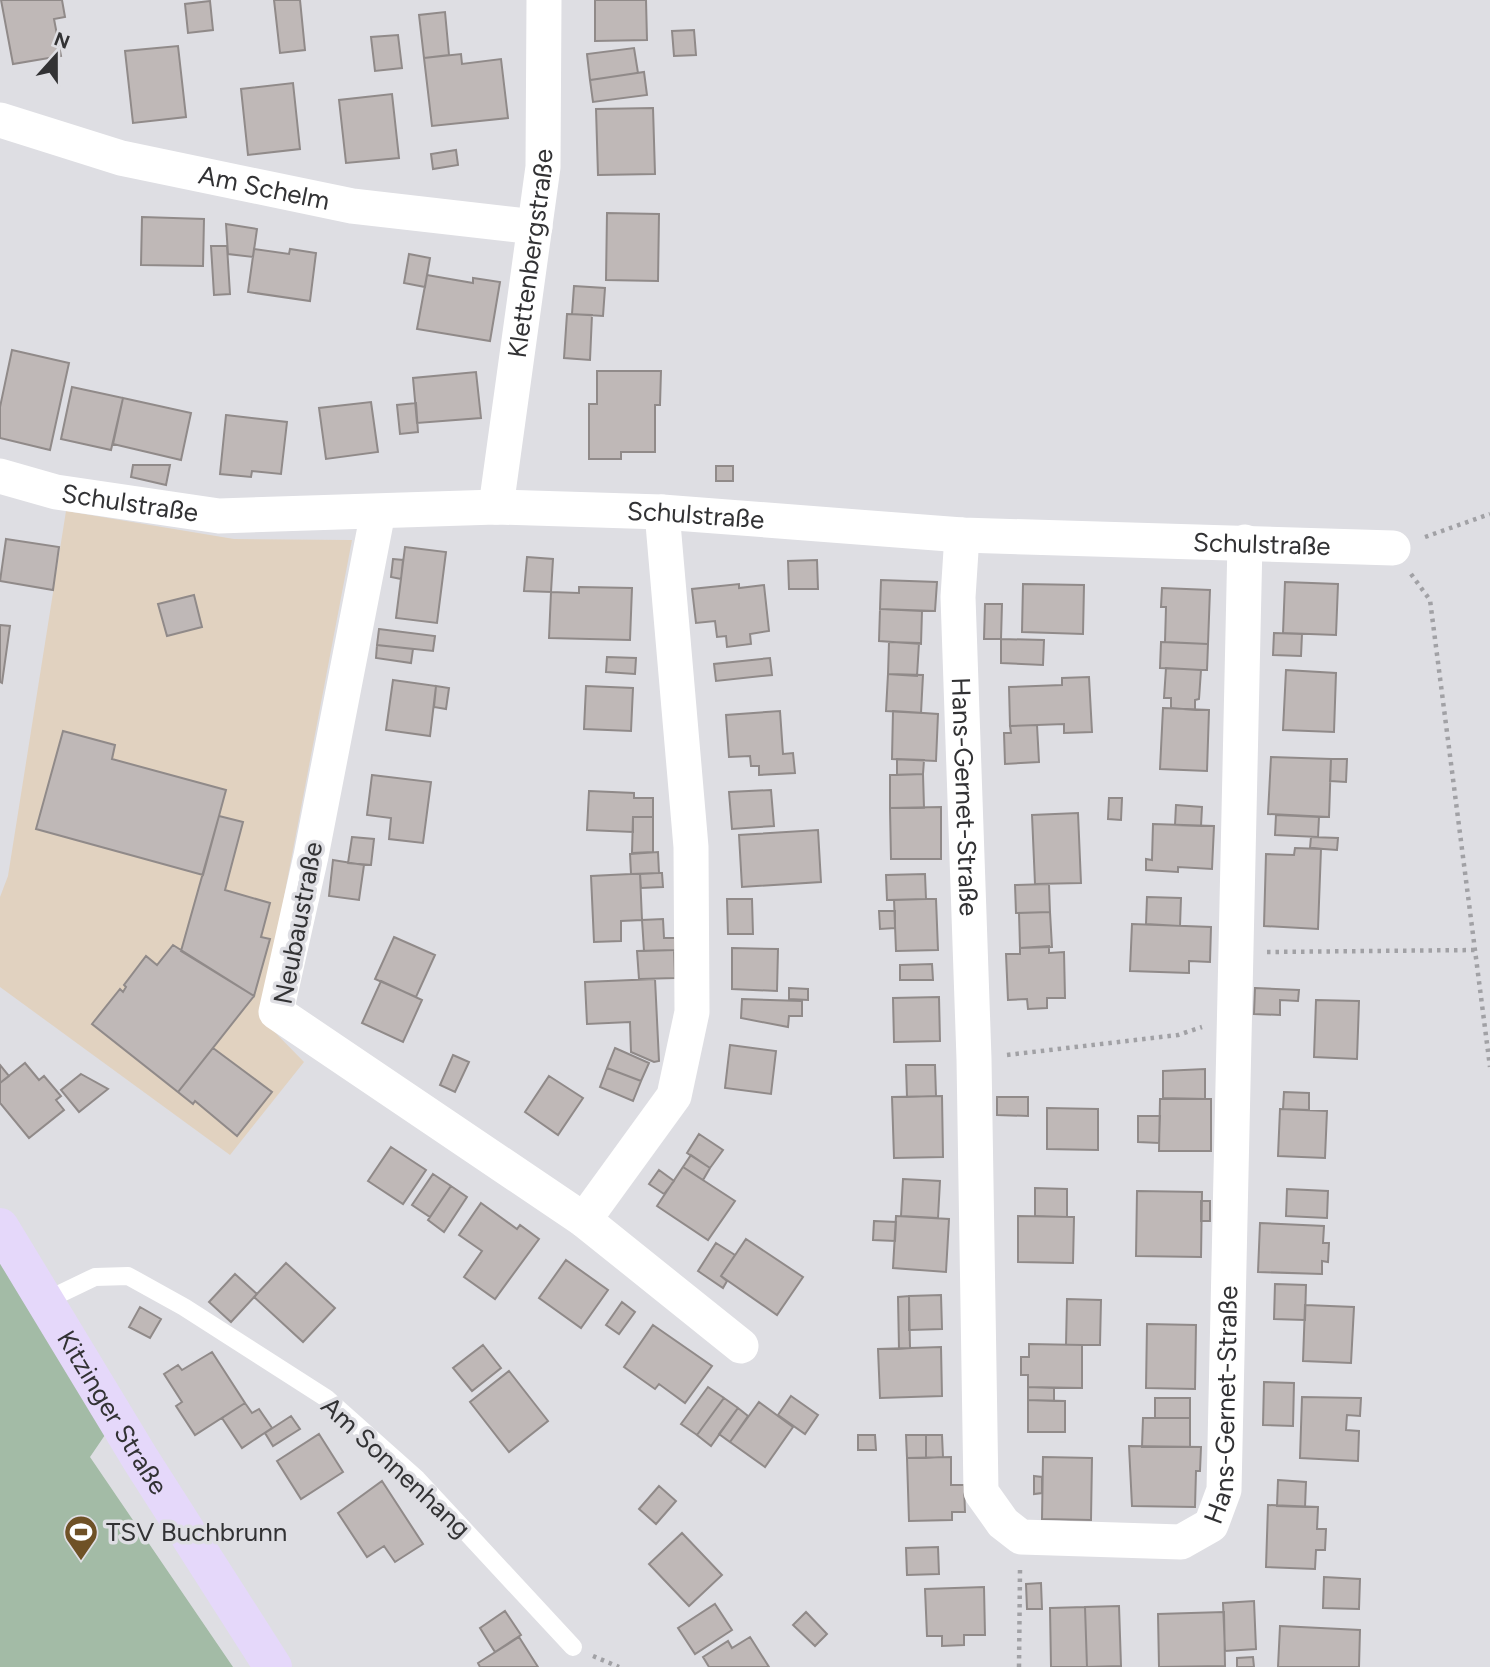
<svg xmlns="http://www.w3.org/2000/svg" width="1490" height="1667" font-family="Figtree,sans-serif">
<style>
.education{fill:#e1d2c0}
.green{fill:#a3bba6}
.building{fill:#bfb8b7;stroke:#908a89;stroke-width:2}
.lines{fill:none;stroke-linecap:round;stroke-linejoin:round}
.path{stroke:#a1a1a5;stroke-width:4.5;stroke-dasharray:3.5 5;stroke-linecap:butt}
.lane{stroke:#fff;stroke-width:18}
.street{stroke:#fff;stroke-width:35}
.secondary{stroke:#e5d8fa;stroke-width:38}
.labels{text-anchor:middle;stroke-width:7;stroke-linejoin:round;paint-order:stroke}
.street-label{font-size:26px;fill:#323234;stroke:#dedee3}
.poi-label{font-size:26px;fill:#323234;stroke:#dedee3;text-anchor:start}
</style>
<rect width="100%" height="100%" fill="#dedee3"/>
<!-- education -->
<path class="education" d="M66,511L234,539L352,540L261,1018L304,1062L230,1155L0,987V897L8,876Z"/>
<!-- green -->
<path class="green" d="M0,1262L105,1435L90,1457L233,1667H0Z"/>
<!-- building -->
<path class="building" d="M1,0H62L65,17L54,19L61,56L13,64Z
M274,0H300L305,50L280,53Z
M595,0H646L647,40L595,41Z
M210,1L213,30L188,33L185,4Z
M445,12L449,55L424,58L419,15Z
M694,30L696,55L674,56L672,31Z
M398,35L402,68L375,71L371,37Z
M178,46L186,117L133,123L125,51Z
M634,48L638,73L590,80L587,54Z
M461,54L462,64L501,59L508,118L432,126L424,58Z
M644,72L647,95L593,102L590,80Z
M293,83L300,149L248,155L241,89Z
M392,94L399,158L346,163L339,100Z
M653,108L655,174L598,175L596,109Z
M456,150L458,165L433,169L431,154Z
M607,213L659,214L658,281L606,280Z
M142,217L204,219L203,266L141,265Z
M226,224L257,229L253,257L228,254Z
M211,246H227L230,294L214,295Z
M254,249L289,254L290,249L316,253L310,301L248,292Z
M409,254L430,258L425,287L404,283Z
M427,275L473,283V278L500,282L490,341L417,329Z
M574,286L605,288L603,316L572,314Z
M567,314L592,315L590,360L564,358Z
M12,350L69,363L50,450L0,438V407Z
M597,371H661L660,405H655V452H621V459H589V404H597Z
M476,372L481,418L417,423L413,378Z
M72,387L123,398L111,450L61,439Z
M123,398L191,413L181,460L113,444Z
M371,402L378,452L326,459L319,408Z
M416,403L418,432L400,434L397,405Z
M226,415L287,422L281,474L252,471L251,477L220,474Z
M133,465H170L166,485L131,477Z
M716,466H733V481H716Z
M6,539L59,547L53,590L0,581Z
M405,547L446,552L437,623L396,618Z
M527,557L553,559L551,592L524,591Z
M393,559L403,560L401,579L391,577Z
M817,560L818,589H789L788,561Z
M881,580L937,582L935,611L880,609Z
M1285,582L1338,584L1336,635L1283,633Z
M739,584V588L764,585L769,631L750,634L751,644L727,647L726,636L717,637L715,621L696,623L692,589Z
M1023,584L1084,585L1083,634L1022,632Z
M579,587L632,588L630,640L549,638L551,592L579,593Z
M1162,588L1210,590L1208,644L1165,642L1166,607H1161Z
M194,595L202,627L167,636L158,604Z
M985,604H1002L1001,639H984Z
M880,609L922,611L921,644L879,641Z
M0,625L10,626L2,683L0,682Z
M379,629L435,636L433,651L377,645Z
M1274,633L1302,634L1301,656L1273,655Z
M1001,639L1044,640L1043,665L1001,663Z
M889,642L919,643L917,676L888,674Z
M1161,642L1208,644L1207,670L1160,668Z
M377,645L413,649L411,663L376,658Z
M607,657L636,658L635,674L606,672Z
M770,658L772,675L716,681L714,664Z
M1166,668L1201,670L1199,699L1195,700V710L1171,708V698H1164Z
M1286,670L1336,673L1334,732L1283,730Z
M888,674L923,675L921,713L886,711Z
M1089,677L1092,732L1064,733V724L1010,726L1009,687L1062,685V678Z
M393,680L436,686L430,736L386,730Z
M436,686L449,688L446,709L434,707Z
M586,686L633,688L631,731L584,729Z
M1163,708L1209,710L1207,771L1160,769Z
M780,711L783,754L793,753L795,773L759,775V766H751L750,756L729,757L726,715Z
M893,711L938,714L936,761L892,759Z
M1037,725L1039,762L1005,764L1004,733H1011L1010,726Z
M63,731L115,745L112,759L226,790L203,875L36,829Z
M1271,757L1331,759L1329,817L1268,814Z
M897,759L924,760L923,774L897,775Z
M1331,759H1347L1346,782L1330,781Z
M923,774L924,808H890V775Z
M372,775L431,782L423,843L389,839L391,818L367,815Z
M771,790L774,826L732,829L729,792Z
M589,791L634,793V798H653V817H633V832L587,830Z
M1109,798H1122L1121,820L1108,819Z
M1176,805L1202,807L1201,826L1175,825Z
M941,807V859H891L890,808Z
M1078,813L1081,883L1035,884L1032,815Z
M1276,815L1319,817L1318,837L1275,835Z
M219,816L243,822L225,890L270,903L261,937L270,939L254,996L181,951Z
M633,817H653V852L632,853Z
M1153,824L1214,826L1212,869L1178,867V872L1146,870V859L1152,860Z
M818,830L821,882L742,887L739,835Z
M352,837L374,839L371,865L348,863Z
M1311,837L1338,838L1337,850L1310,848Z
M1295,848L1321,849L1318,929L1264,926L1266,854L1294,855Z
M658,852L659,873L631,874L630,854Z
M333,860L364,865L359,900L329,896Z
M659,873H662L663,887L641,888L640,874Z
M631,874H640L642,920L621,921V941L594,942L591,876Z
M925,874L926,899L887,900L886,875Z
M1049,884L1050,912L1016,913L1015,885Z
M1147,897L1181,898L1180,926L1146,924Z
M727,899H752L753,934H728Z
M926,899H936L938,950L896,951L894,900Z
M879,911H895V928L880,929Z
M1050,912L1052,947L1020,948L1019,913Z
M663,919L664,938H675V950L644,951L642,920Z
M1132,924L1211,927L1210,962L1189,961V973L1130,971Z
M394,937L435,955L416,997L375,979Z
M173,945L254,996L178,1092L92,1024L120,989L123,992L126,987L124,985L146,956L157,965Z
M1049,946V953L1064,952L1065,998H1047V1008L1028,1009L1027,999L1008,1000L1006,954H1020V948Z
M732,948L778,949L777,991L732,989Z
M674,950L675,978L639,979L637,951Z
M932,964L933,980H900V965Z
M655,979L659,1061L654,1062L631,1052L630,1022L587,1024L585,982Z
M381,981L422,1000L403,1042L362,1023Z
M789,988L808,989V1000L789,999Z
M1255,988L1299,990L1298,1001L1280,1000V1015L1254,1014Z
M939,997L940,1041L894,1042L893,998Z
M742,999L802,1001V1016H789L788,1027L741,1018Z
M1316,1000L1359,1001L1357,1059L1314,1057Z
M730,1045L776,1051L771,1094L725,1088Z
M213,1048L272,1092L237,1136L195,1101L193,1104L178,1092Z
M615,1048L649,1063L641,1081L607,1068Z
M453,1055L469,1062L455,1092L440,1085Z
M25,1063L39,1080L44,1076L61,1096L56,1100L64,1110L29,1138L0,1103V1083Z
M0,1065L9,1076L0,1083Z
M906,1065H935L936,1096L907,1097Z
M607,1068L641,1081L633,1101L600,1087Z
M1205,1069V1099L1163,1098V1071Z
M81,1074L108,1089L79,1112L61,1090Z
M549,1076L583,1098L558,1135L525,1112Z
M1284,1092L1309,1093V1110L1283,1109Z
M942,1096L943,1157L894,1158L892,1097Z
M997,1097H1028V1116L997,1115Z
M1160,1099H1211V1151H1159Z
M1047,1108L1098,1109V1150L1047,1149Z
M1280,1109L1327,1111L1325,1158L1278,1156Z
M1138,1116H1160L1159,1143L1138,1142Z
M699,1134L723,1150L710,1168L687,1153Z
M391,1147L426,1170L403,1204L368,1181Z
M691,1155L710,1168L703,1180L683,1167Z
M683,1167L735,1201L708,1240L657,1206Z
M659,1170L674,1181L664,1194L649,1184Z
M433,1174L451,1186L430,1217L412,1205Z
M903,1179L940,1181L938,1218L901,1216Z
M451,1186L467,1197L444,1232L428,1220Z
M1035,1188L1067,1189V1217L1035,1216Z
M1287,1189L1328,1191L1327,1218L1286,1216Z
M1137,1191L1202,1192L1201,1257L1136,1256Z
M1201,1201H1210V1221H1201Z
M481,1203L517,1229L520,1225L539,1239L495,1299L464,1277L482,1251L459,1235Z
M896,1216L949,1219L946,1272L893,1268Z
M1018,1216L1074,1217L1073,1263L1018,1262Z
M874,1221L896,1222L895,1241L873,1240Z
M1260,1223L1324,1226L1323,1243H1329L1328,1262L1322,1261V1274L1258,1272Z
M746,1239L803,1277L777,1315L721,1276Z
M716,1243L735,1255L721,1276L727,1281L723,1288L698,1271Z
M566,1260L608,1290L581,1328L539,1298Z
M286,1263L335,1308L303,1342L254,1297Z
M235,1274L257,1294L231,1322L209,1302Z
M1275,1284L1306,1285L1305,1320L1274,1319Z
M941,1295L942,1329L909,1330V1296Z
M909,1296L910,1348L899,1349L898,1297Z
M1067,1299L1101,1300L1100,1345H1066Z
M622,1302L635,1312L619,1334L606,1325Z
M1305,1305L1354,1307L1351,1363L1303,1361Z
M140,1307L161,1319L150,1338L129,1327Z
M1147,1324L1196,1325L1195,1389L1146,1388Z
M653,1325L712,1366L685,1403L659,1384L655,1389L624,1367Z
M1029,1344L1082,1345V1388L1028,1387V1375H1021V1357H1029Z
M483,1345L501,1368L472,1391L453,1368Z
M941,1347L942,1396L880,1398L878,1349Z
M212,1352L245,1403L195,1435L176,1406L182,1402L164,1374L178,1365L182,1370Z
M509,1371L548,1421L509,1452L470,1402Z
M1264,1382L1294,1383L1293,1426L1263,1425Z
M708,1387L724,1398L697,1435L681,1424Z
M1028,1387L1054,1388V1401L1028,1400Z
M791,1396L818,1415L805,1434L778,1415Z
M1302,1397L1361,1398L1360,1416L1347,1415L1346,1430L1359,1431L1358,1461L1300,1458Z
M724,1398L738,1408L711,1446L697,1435Z
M1155,1398H1190V1418H1155Z
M1028,1400L1065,1401V1432H1028Z
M759,1402L793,1427L765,1467L730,1442Z
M245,1403L252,1413L259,1409L272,1428L242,1448L222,1418Z
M738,1408L748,1416L730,1442L719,1434Z
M291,1416L300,1429L273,1446L265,1433Z
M1143,1418H1190V1447H1142Z
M319,1434L343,1472L301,1499L277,1461Z
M858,1435H875L876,1450H858Z
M906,1435H926V1458H907Z
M926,1435H942L943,1457L926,1458Z
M1129,1446L1201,1447L1200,1471H1196L1195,1507L1132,1506Z
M951,1457V1485H964L965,1512H952V1520L909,1521L907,1458Z
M1043,1457L1092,1458L1091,1520L1042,1519Z
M1034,1476L1042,1477V1493L1034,1494Z
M1278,1480L1306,1482L1305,1507L1277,1506Z
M382,1481L423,1544L395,1562L384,1546L367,1557L338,1513Z
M659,1486L676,1501L656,1524L639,1509Z
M1268,1505L1318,1507L1317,1529H1326L1325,1550H1316L1315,1569L1266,1567Z
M682,1533L722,1575L689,1606L649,1564Z
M938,1547L939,1574L907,1575L906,1548Z
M1324,1577L1360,1579L1359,1609L1323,1608Z
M1041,1583L1042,1609H1027L1026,1584Z
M984,1587L985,1635H964V1645L942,1646V1636H927L925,1589Z
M1254,1601L1256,1649L1225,1651L1223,1603Z
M715,1604L732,1630L695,1654L678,1628Z
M1119,1606L1121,1666L1087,1667L1085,1607Z
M1085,1607L1087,1667H1051L1050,1608Z
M505,1611L521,1635L495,1652L480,1628Z
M806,1612L827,1634L815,1646L793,1625Z
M1224,1612L1225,1666L1159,1667L1158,1614Z
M1280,1626L1360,1630L1359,1667H1278Z
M519,1637L538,1667H480L478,1663Z
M750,1637L769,1667H709L703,1657L728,1641L732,1648Z
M1253,1657L1254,1667H1237V1658Z"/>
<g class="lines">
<!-- path -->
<path class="path" d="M1425,537L1490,514
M1411,574L1430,600L1490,1067
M1267,952L1476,950
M1007,1055L1178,1035L1202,1027
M593,1656L619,1667
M1019,1667L1020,1570"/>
<!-- lane -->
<path class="lane" d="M45,1301L95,1277L128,1276L184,1307L326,1398L417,1479L573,1647"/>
<!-- street -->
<g class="street">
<path id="s1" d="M0,120L121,158L352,206L535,227"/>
<path id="s2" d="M0,476L56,492L219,516L496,507L662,512L962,535L1393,548"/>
<path id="s3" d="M496,507L543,167L544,0"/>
<path d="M378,512L311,856L276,1012L584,1220L741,1346"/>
<path id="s4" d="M962,535L958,597L974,1059L981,1492L1003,1523L1021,1537L1181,1542L1211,1525L1224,1490C1230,1174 1239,858 1245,542"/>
<path d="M584,1220L674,1096L692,1012L691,847L662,512"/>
</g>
<!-- secondary -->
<path class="secondary" id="s5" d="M0,1227L141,1460L273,1667"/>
</g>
<!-- icons -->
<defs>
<g id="stadium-pin" transform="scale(1.75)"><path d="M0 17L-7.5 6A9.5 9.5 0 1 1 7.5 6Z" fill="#6f5126" stroke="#dedee3"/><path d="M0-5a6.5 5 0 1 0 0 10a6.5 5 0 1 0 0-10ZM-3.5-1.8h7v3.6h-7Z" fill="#fff"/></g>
</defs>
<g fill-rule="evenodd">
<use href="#stadium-pin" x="81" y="1532"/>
</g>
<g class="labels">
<!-- street labels -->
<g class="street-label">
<text dy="9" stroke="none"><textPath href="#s1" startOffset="273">Am Schelm</textPath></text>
<text dy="9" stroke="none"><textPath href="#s3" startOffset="256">Klettenbergstraße</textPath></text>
<text dy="9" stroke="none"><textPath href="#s2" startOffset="133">Schulstraße</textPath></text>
<text dy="9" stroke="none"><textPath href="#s2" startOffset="700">Schulstraße</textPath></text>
<text dy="9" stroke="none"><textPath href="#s2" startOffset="1267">Schulstraße</textPath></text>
<text dy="9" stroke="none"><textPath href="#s4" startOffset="262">Hans-Gernet-Straße</textPath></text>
<text transform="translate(298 923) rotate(-79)" y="9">Neubaustraße</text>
<text dy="9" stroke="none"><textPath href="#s4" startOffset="1335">Hans-Gernet-Straße</textPath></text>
<text dy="9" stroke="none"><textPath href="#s5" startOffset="217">Kitzinger Straße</textPath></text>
<text transform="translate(396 1467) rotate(43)" y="9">Am Sonnenhang</text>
</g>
<!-- poi labels -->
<g class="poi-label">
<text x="106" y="1541">TSV Buchbrunn</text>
</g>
</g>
<!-- north arrow -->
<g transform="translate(56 56) rotate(21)" stroke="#dedee3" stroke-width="5" paint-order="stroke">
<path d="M0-5L12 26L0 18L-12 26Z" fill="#323234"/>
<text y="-10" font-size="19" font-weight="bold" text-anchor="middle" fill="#323234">N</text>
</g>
</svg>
